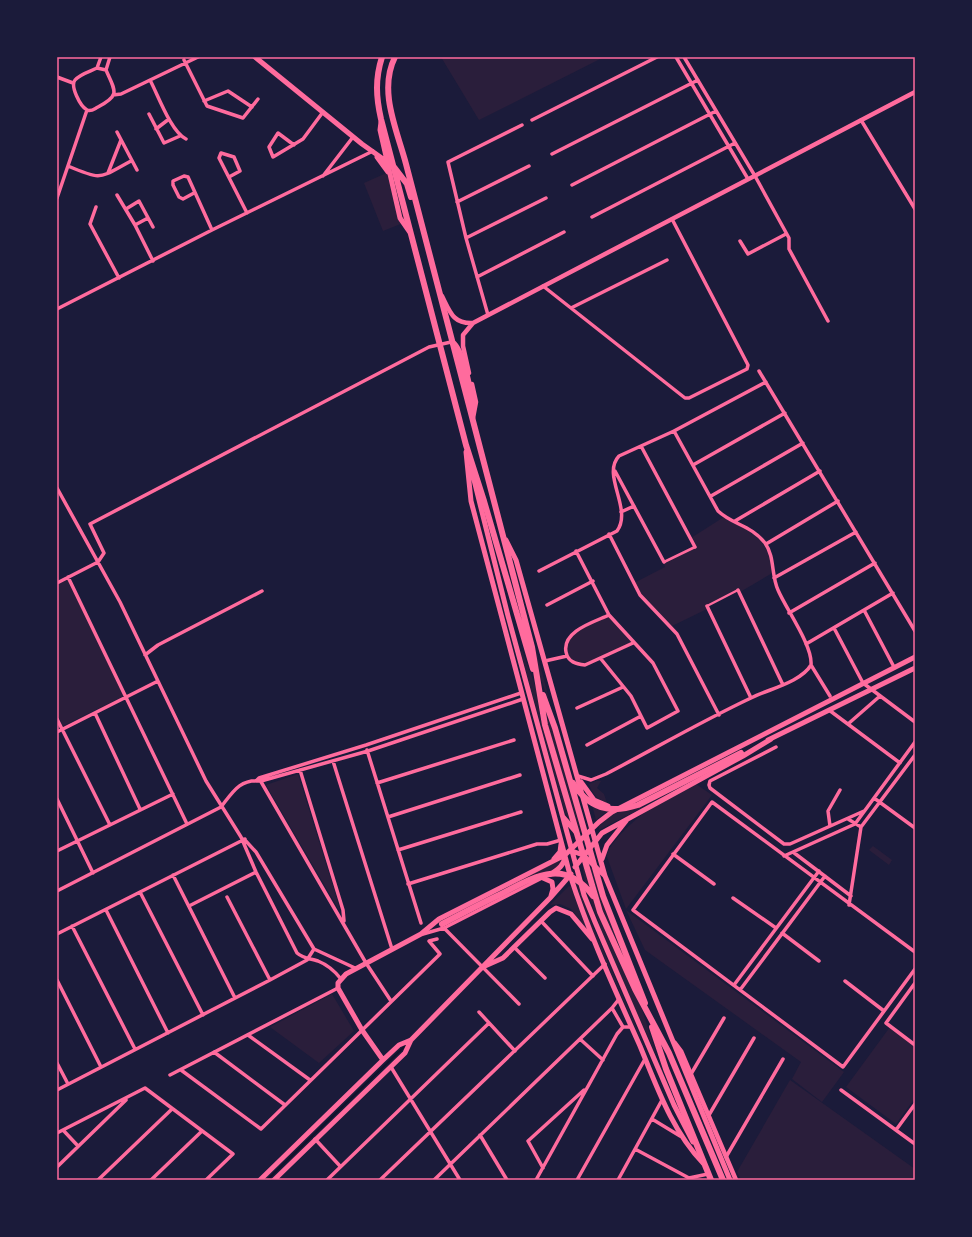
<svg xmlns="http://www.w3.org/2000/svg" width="972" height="1237" font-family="'Fira Sans',sans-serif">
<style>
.green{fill:#2a1e3b}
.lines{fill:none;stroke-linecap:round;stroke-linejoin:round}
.stream{stroke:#12122b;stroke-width:2}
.pedestrian{stroke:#ff6b9d;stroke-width:2.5}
.minor{stroke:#ff6b9d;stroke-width:3.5}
.tertiary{stroke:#ff6b9d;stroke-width:4.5}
.secondary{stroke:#ff6b9d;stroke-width:5}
.primary{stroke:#ff6b9d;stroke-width:6}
.neatline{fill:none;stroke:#ff6b9d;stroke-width:1.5}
</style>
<rect width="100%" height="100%" fill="#1b1b3a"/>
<!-- green -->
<path class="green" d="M441,57H604L479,120Z
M391,171L408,221L383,231L364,183Z
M724,517C757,532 764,536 774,572L740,592L738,589L706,605L707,609L672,626L646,604L634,583L665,567L664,564L696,547L691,538Z
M68,580L124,696L63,726L57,714V585Z
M609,615L633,643L585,665L576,664L567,656L568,639L574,633Z
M536,649L551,707L539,674Z
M522,650L536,688L541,722L555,719L585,822L583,834L572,824L565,813L521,653Z
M298,774L338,902L340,912L266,785Z
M596,781H601L597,788L604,794L607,803C596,798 593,795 589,784Z
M696,784L712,795L626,909L607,857C606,844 641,814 652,807C666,797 682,791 696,784Z
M640,802L642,808L599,830V826L613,814Z
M592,805L610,809L596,820Z
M873,846L892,860L889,865L869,850Z
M560,860L562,862L554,870L522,886L519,880Z
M584,864L588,865L601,877L607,899L631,957L624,960L635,988L658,1059C647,1034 573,878 584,864Z
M578,882L592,924L671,1108L590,925L576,883Z
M569,886L571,887L587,930L571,909L560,904L550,905Z
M626,910L844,1072L822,1102L792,1079L801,1062L645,950Z
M332,994L354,1031L319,1063L270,1027Z
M890,1027L915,1046V1098L896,1124L846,1087Z
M790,1080L915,1169V1180H741L737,1172Z"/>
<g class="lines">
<!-- stream -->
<path class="stream" d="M267,1180L407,1044"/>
<!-- pedestrian -->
<path class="pedestrian" d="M664,562L695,547
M707,606L738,590"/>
<!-- minor -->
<path class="minor" d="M676,57L748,179
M684,57L755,176L789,238V249L828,321
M184,60L207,106L243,118L258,99
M97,68L106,70C115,91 121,95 98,107C94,109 91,112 87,110C80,106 70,86 75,80C80,74 91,71 97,68Z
M97,68L101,57
M106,70L110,57
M57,77L73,83
M150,80C158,95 171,132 186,139
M113,95L121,94L198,57
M204,101L228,91L252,107
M149,114L164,143L180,136
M532,120L657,57
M861,120L915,209
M156,129L169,119
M117,132L137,170
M294,145L278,133L269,147L273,157L303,139L323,112
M552,154L698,80
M68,166C103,181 99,178 131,161
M108,173L121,140
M323,176L353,137
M229,177L240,171L234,157L221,153L219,158L247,213
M572,185L716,111
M194,193L183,199L179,197L173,185V181L184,176L188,177L212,230
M117,195L135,225L153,261
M57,198L87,110
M457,202L529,166
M96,207L90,224L119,278
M126,209L139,201L153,227
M592,217L735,143
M135,225L148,218
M466,238L546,198
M740,241L748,254L786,234
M477,277L564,232
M543,286L685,398H689L747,369L748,365L672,219
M571,308L667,260
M57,309L212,230L373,151
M488,315L466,238L448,162L522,125
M759,371L915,631
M641,446L695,547
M693,465L785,413
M615,471L664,562
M57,488L120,602L206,781L241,837L256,872L297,953C304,959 309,958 318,961C328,965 334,970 341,979
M711,496L803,443
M621,512L634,506
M735,521L820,471
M609,534L640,595L677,634L719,715
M766,544L838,501
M576,551L609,615L653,663L678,711L647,728L631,696L601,659
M539,571L617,531C633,509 601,475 619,456L674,431L766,382
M68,577L187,824
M774,578L856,532
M57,583L98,562L104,553L90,524L429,347L451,342
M738,590L783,685
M547,605L593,581
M707,606L751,698
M864,610L894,667
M789,613L875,563
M609,615C594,622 562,631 566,652C568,662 576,664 585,665L633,643
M834,628L863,683L915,722
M806,644L893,593
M145,655L158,645L262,591
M545,661L567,656
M811,665L830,696
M577,708L623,687
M829,710L900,763
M95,713L140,809
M57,719L110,825
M848,724L880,696
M57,732L158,681
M587,745L641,716
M776,747L710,781L709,785L710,788L784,844H790L864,811
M367,750L421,923
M333,761L392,949
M300,770L343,910L344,921
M578,776L591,780L606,774C654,749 702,721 751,698C769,689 801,682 811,665C813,646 786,609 778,590C771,575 775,557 765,543C751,525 733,525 718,511L674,431
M260,780L366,963L391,1001
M256,781L259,778L366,745L521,693
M377,783L514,740
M874,798L915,828
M57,799L93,873
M388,817L520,775
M848,819L861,827
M830,826L828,811L840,790
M244,839L256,852L314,949L355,968
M398,850L521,812
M57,851L173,794
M793,852L851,896
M673,854L714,884
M784,856L855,824L915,742
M173,875L235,998
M408,884L537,844H547L561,840
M57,891L221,807C232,793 240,778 261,781L368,751L523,699
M140,892L203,1015
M227,897L270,980
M733,898L776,928
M849,905L861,827L915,755
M189,906L256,872
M106,910L168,1033
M541,921L593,976
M72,926L135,1049
M444,928L519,1004
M782,933L819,961
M57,934L245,839
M423,934L444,928L542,878
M514,947L545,978
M915,952L712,802L633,910L843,1067L915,969
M57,980L101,1067
M845,981L884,1011
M915,983L886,1023L915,1045
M734,985L819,871
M740,990L825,876
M612,1008L623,1027
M479,1012L515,1051
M248,1035L310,1080
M580,1039L603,1060
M214,1052L285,1105
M57,1063L68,1084
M391,1067L460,1180
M181,1070L261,1129L440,954L429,941L437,939
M691,1074L724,1018
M170,1075L338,988
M57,1090L270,980L307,960L314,949
M841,1090L915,1144
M709,1115L754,1038
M652,1119L680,1136
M63,1130L78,1146
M896,1130L915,1104
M57,1133L145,1088L233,1154L206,1180
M480,1135L507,1180
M315,1139L340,1166
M635,1149L689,1178L708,1174
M726,1157L783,1059
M57,1167L126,1100
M543,1168L528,1141L584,1090
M98,1180L172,1109
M151,1180L202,1131
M327,1180L489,1023
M380,1180L605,964
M434,1180L612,1008L619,999
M536,1180L617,1034L623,1027H631
M577,1180L645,1059
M618,1180L662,1100"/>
<!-- tertiary -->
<path class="tertiary" d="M442,296C450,312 453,324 473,323L915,92
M469,373L463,346V335L473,323
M472,384L476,402L473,418
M675,1043L681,1051L736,1180"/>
<!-- secondary -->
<path class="secondary" d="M255,57L362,144L393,166
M381,122L380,130L400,218L409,231
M377,157L388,172
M466,452L471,501L570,875C589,934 615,990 640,1046C657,1087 672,1131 703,1163
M471,468L508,616L584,895L595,922L674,1105L693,1142
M506,540L516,560L605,876L730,1180
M768,740L915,668
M581,782L594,800L608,806
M563,817L576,832
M572,851L583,855L604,875
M554,859L560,852L561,844
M602,859L607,845L626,821
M575,867L602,833L743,756L771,739
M551,874C559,869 564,865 565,856
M543,878L552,882L553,889L551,896
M485,966L503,958L550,912L556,908L571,914L592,939
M383,1060L362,1030L338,988V983L346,974L421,934L439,919L565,855L599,822L612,812L915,657
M260,1180L383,1060L399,1045L411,1040
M274,1180L405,1053L411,1040L550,898L571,874"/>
<!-- primary -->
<path class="primary" d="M382,57C375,79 376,97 381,119L466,445L484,501L533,669
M395,57C378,91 397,130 406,164L532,647L545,725L600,912L635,989L669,1053L723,1180
M394,167L407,184L411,197
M452,342C464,351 472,395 472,410
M543,695L555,728L603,896L645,1003
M573,783C589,809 610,814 638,805L741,753
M442,924C461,914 480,904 499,895C534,877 564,857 593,896
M652,1027L666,1069L711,1180"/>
</g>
<!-- border -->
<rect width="972" height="1237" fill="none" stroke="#1b1b3a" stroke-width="116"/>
<rect x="58" y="58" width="856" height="1121" class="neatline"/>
</svg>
